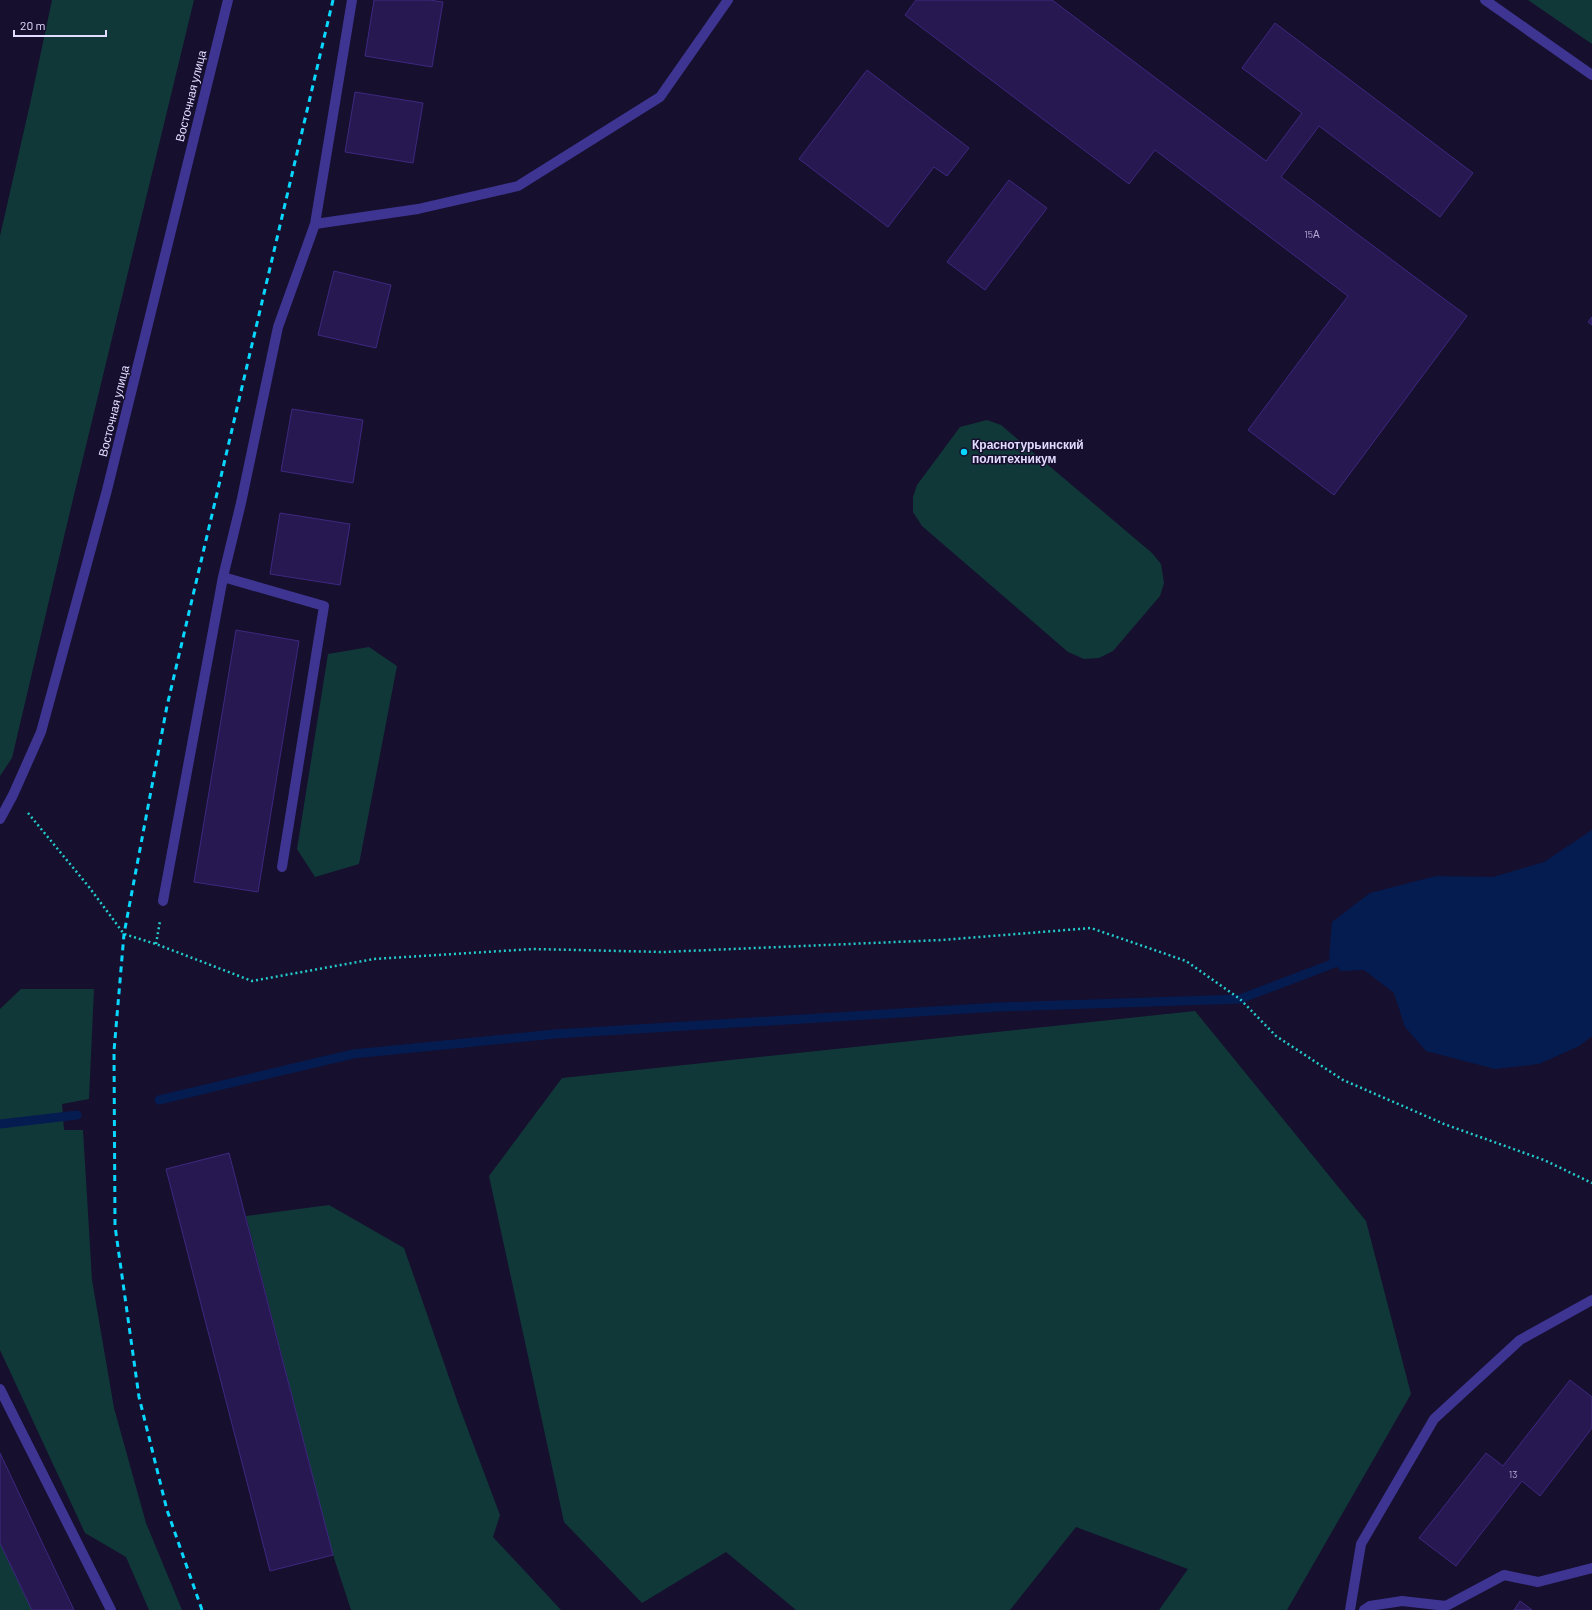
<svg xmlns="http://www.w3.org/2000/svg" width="1592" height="1610" font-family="Barlow,sans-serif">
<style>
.green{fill:#113839}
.water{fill:#051c51}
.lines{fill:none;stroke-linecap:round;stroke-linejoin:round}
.stream{stroke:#051c51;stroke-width:9}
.building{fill:#271851;stroke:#3e2880}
.path{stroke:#23cccb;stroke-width:2.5;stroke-dasharray:2 3;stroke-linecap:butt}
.minor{stroke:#3e3592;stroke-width:10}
.rail{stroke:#08d8ff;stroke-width:3;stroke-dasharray:6 5;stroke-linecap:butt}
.poi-dot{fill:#08d8ff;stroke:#160f2e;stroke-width:1.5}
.labels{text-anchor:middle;stroke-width:3;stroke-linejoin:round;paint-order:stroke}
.number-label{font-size:10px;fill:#b3abd4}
.street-label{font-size:12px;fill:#e2dcff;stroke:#160f2e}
.poi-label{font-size:12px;font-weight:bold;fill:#e2dcff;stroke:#160f2e;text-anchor:start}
</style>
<rect width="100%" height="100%" fill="#160f2e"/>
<!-- green -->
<path class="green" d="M52,0H194L67,524L12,758L0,776V236L30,104Z
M1528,0H1592V44Z
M987,420L1001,425L1152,553L1161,564L1164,583L1160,596L1113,651L1099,658L1084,659L1068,652L922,526L913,512V497L917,485L960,427Z
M369,647L397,666L359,864L315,877L297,849L328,654Z
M21,989H94L89,1099L62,1104L64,1130H83L92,1280L114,1408L146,1523L182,1610H149L126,1557L85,1533L0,1350V1009Z
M1195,1011L1366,1221L1411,1394L1287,1610H1159L1188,1569L1076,1527L1010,1610H796L726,1552L642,1603L564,1522L489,1176L562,1078Z
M329,1205L404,1248L459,1406L500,1515L493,1537L561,1610H351L333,1555L246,1216Z
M0,1543L32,1610H0Z"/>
<!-- water -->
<path class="water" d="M1592,830V1036L1579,1046L1539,1064L1495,1069L1426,1051L1405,1027L1394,993L1364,970L1341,971L1329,959L1332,922L1370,893L1436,876L1493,877L1544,862Z"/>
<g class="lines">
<!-- stream -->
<path class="stream" d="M159,1100L353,1054L555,1034L999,1007L1240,999L1345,959
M0,1124L77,1115"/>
</g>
<!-- building -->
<path class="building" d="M374,0H429L443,2L432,67L365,56Z
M916,0H1052L1266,161L1302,113L1242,68L1275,23L1473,173L1440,217L1319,126L1281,177L1467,316L1334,495L1248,430L1348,296L1155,150L1129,184L905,15Z
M867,70L969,148L947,176L934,167L888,227L799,159Z
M355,92L423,103L413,163L345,152Z
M1009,180L1047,208L985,290L947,262Z
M334,271L391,285L376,348L318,335Z
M1592,317V325L1588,322Z
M292,409L363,420L353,483L281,471Z
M280,513L350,524L340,585L270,574Z
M236,630L299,641L258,892L194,882Z
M229,1153L333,1555L270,1571L166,1169Z
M1570,1380L1592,1397V1428L1540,1496L1522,1481L1456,1566L1419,1538L1486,1453L1503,1466Z
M0,1453L74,1610H32L0,1543Z
M1520,1601L1532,1610H1514Z"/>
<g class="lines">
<!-- path -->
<path class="path" d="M28,813L89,887L124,934L156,944L252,981L374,959L533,949L663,952L942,940L1091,928L1186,961L1240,999L1276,1036L1343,1080L1444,1124L1544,1160L1592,1183
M156,944L160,921"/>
<!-- minor -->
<path class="minor" d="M352,0L315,224L418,209L518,186L660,97L728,0
M1485,0L1592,75
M223,577L324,606L282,867
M0,819L13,795L41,732L107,490L228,0
M163,901L223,577L241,503L278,327L315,224
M0,1389L111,1610
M1350,1610L1361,1544L1434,1419L1520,1340L1592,1300
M1364,1610L1370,1606L1402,1601L1446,1606L1504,1575L1538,1582L1592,1568"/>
<!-- rail -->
<path class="rail" d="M202,1610L167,1510L139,1397L115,1226L114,1051L124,934L167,706L333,0"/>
</g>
<!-- markers -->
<circle class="poi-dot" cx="964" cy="452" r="4"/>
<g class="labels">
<!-- number labels -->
<g class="number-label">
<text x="1312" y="238">15А</text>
<text x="1513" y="1478">13</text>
</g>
<!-- street labels -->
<g class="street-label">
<text transform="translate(191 96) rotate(-76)" y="4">Восточная улица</text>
<text transform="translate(114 411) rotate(-76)" y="4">Восточная улица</text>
</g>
<!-- poi labels -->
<g class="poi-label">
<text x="972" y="449">Краснотурьинский<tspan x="972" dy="14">политехникум</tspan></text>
</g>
</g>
<!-- scale -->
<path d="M14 30v6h92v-6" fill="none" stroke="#e2dcff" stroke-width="2"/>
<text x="20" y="30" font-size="12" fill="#e2dcff" stroke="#160f2e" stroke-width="3" paint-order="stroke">20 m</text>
</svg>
